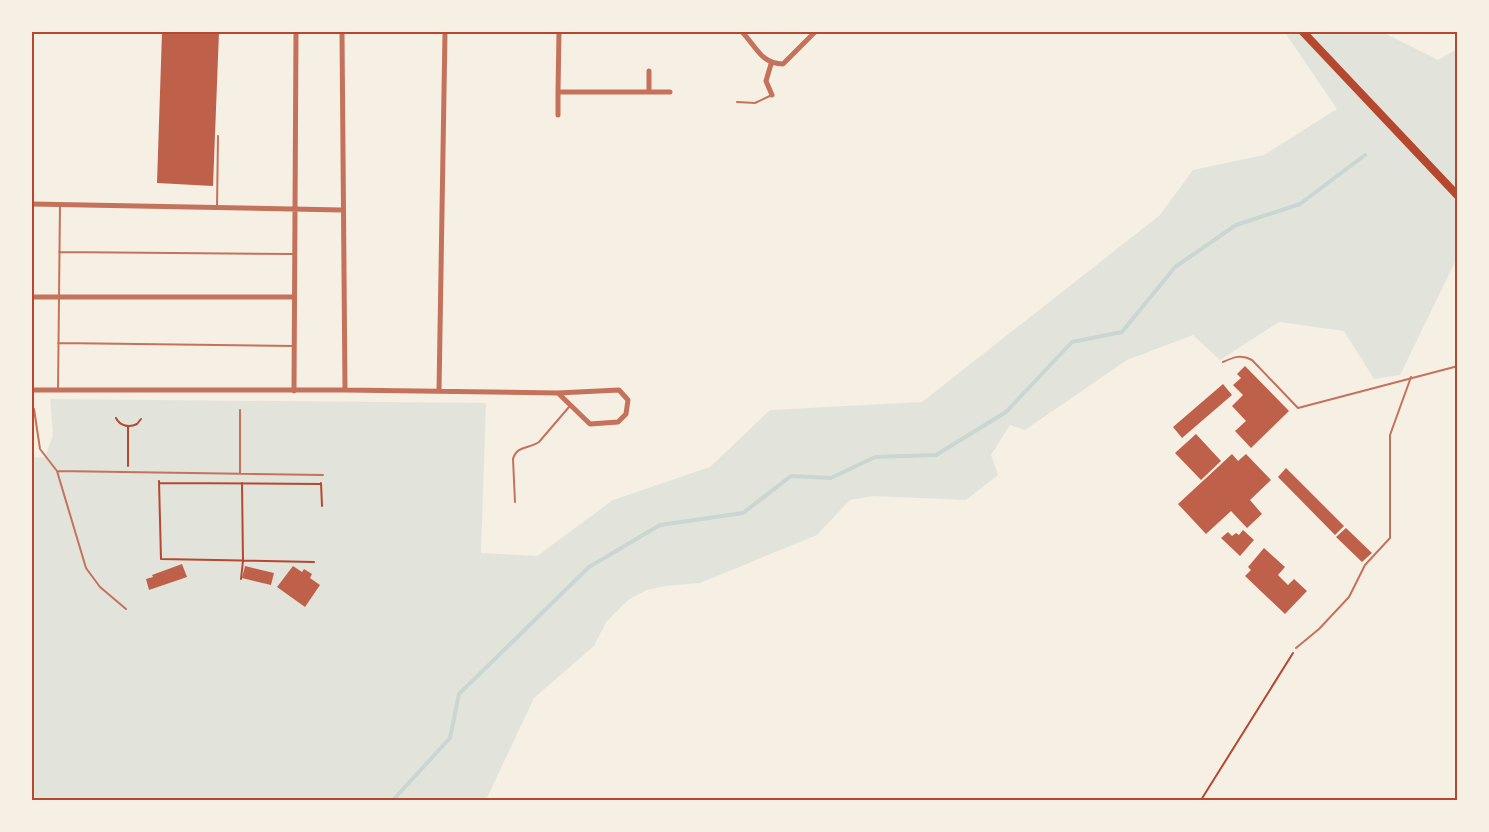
<svg xmlns="http://www.w3.org/2000/svg" width="1489" height="832" font-family="'Work Sans',sans-serif">
<style>
.green{fill:#e2e4dc}
.lines{fill:none;stroke-linecap:round;stroke-linejoin:round}
.stream{stroke:#c9d6d2;stroke-width:4}
.building{fill:#bf614a}
.path{stroke:#b5482f;stroke-width:2}
.service{stroke:#c5725c;stroke-width:2}
.minor{stroke:#c5725c;stroke-width:5}
.secondary{stroke:#b5482f;stroke-width:8}
.neatline{fill:none;stroke:#b5482f;stroke-width:2}
</style>
<rect width="100%" height="100%" fill="#f6efe4"/>
<!-- green -->
<path class="green" d="M1287,32H1382L1438,60L1457,49V258L1400,375L1374,379L1344,331L1279,322L1220,360L1193,335L1127,360L1025,430L1010,425L991,455L998,475L966,500L873,496L850,500L817,535L700,583L665,586L647,590L628,600L606,622L594,646L534,698L486,800H32V458L45,457L53,435L50,399L486,403L481,553L537,556L613,500L710,467L770,410L922,402L1160,215L1193,170L1264,155L1337,109L1286,34Z"/>
<g class="lines">
<!-- stream -->
<path class="stream" d="M393,800L450,738L459,694L589,567L660,525L743,513L791,476L831,478L875,457L936,455L1006,412L1072,342L1122,332L1175,267L1236,225L1300,204L1365,155"/>
</g>
<!-- building -->
<path class="building" d="M162,32H219L213,186L157,183Z
M1245,366L1289,411L1251,448L1235,431L1246,421L1232,406L1243,395L1233,385L1241,378L1237,374Z
M1223,384L1232,395L1182,438L1173,427Z
M1196,434L1221,461L1201,480L1175,453Z
M1232,454L1238,461L1246,454L1271,480L1250,500L1262,514L1247,528L1231,511L1206,534L1178,504Z
M1286,468L1344,526L1335,535L1278,477Z
M1346,528L1372,553L1362,562L1336,537Z
M1243,530L1254,540L1240,556L1221,538L1228,532L1232,536L1236,533L1239,535Z
M1264,548L1285,567L1278,575L1288,585L1294,579L1307,591L1285,614L1245,576L1251,570L1248,567Z
M182,564L187,577L149,590L146,579L153,577L152,575Z
M245,566L274,573L271,585L242,578Z
M293,566L302,572L304,569L312,574L310,578L320,585L305,607L277,587Z"/>
<g class="lines">
<!-- path -->
<path class="path" d="M116,418C120,426 129,428 137,424L141,419
M128,426V466
M159,481L161,559L314,562
M160,483L321,484
M321,483L322,506
M241,579L243,561L242,483
M1201,800L1293,653"/>
<!-- service -->
<path class="service" d="M737,102L755,103L772,95
M217,207L218,136
M59,252L293,254
M58,343L294,346
M1223,362C1234,357 1241,354 1252,360L1298,408L1458,366
M58,390L60,205
M32,409H34L40,449L57,471L86,568L100,587L126,609
M240,410V473
M57,471L323,475
M515,502L513,459C517,445 529,449 539,442L569,407
M1296,648L1319,629L1349,597L1365,565L1390,538V435L1411,377"/>
<!-- minor -->
<path class="minor" d="M342,32L345,390
M559,32L558,92H670
M742,32C756,46 761,64 783,64L815,32
M771,64L766,81L772,95
M649,92V71
M558,115V92
M32,204L342,210
M32,297H294
M32,390H345L558,393L619,390L628,400L626,414L618,422L590,424L558,393
M294,391L296,32
M439,391L445,32"/>
<!-- secondary -->
<path class="secondary" d="M1303,32L1458,196"/>
</g>
<!-- border -->
<rect width="1489" height="832" fill="none" stroke="#f6efe4" stroke-width="66"/>
<rect x="33" y="33" width="1423" height="766" class="neatline"/>
</svg>
